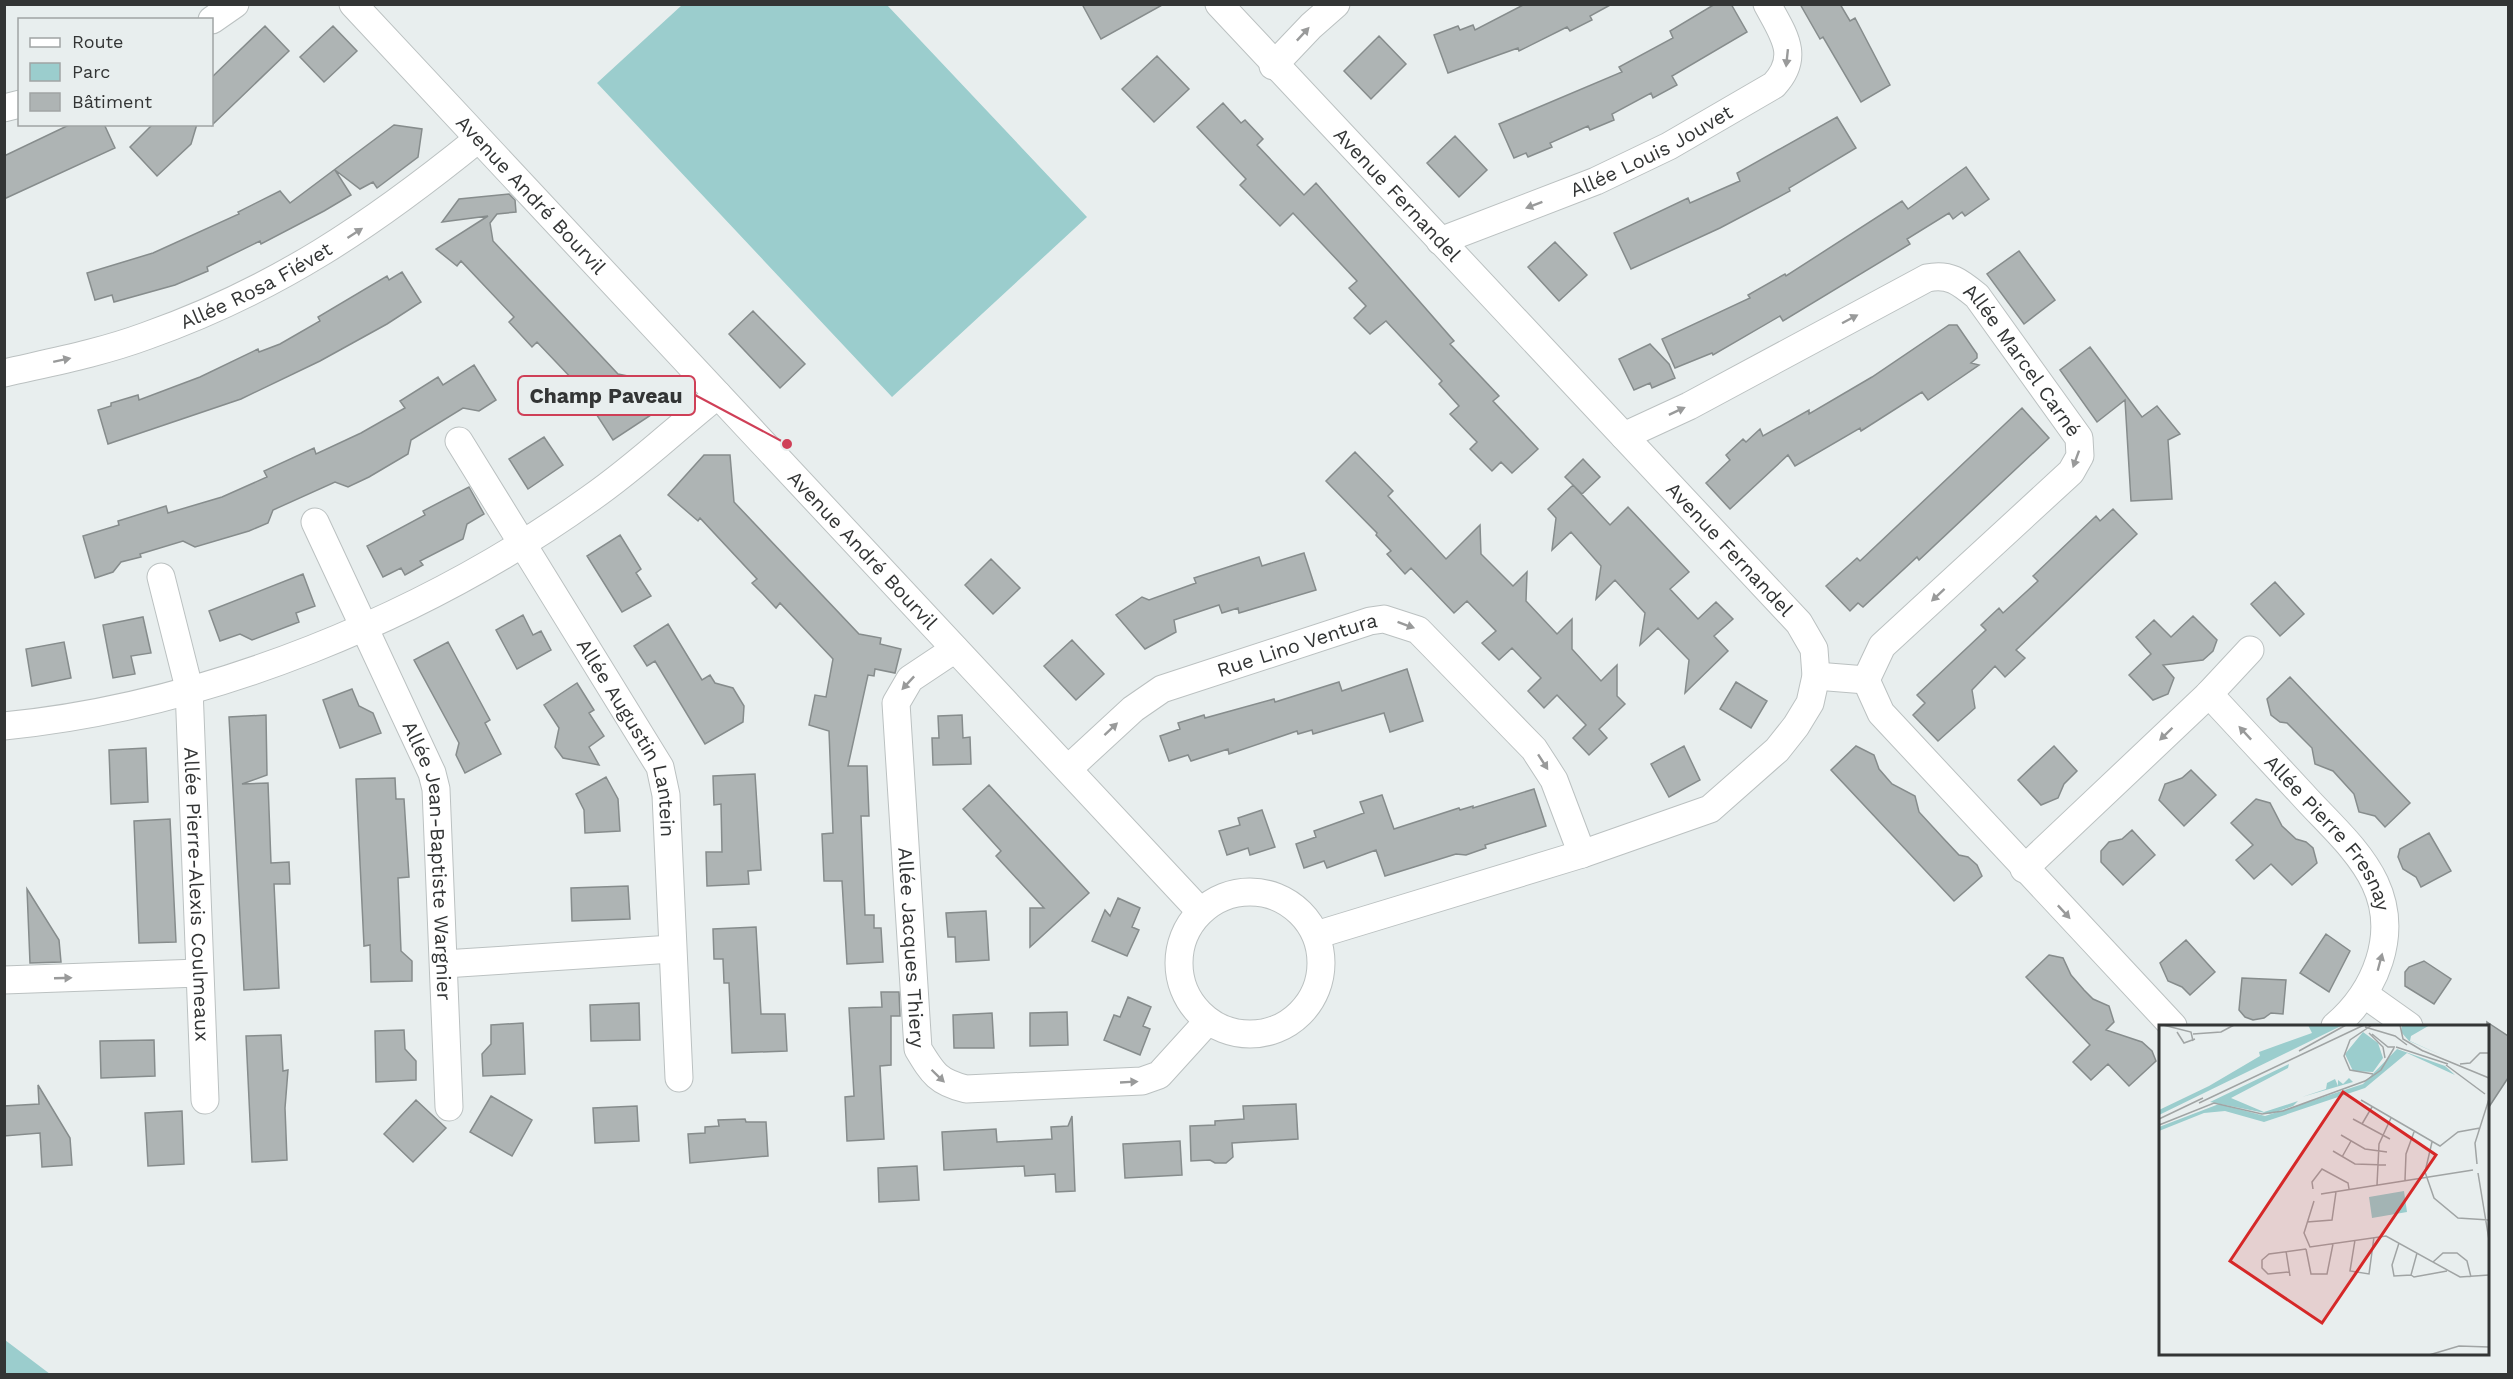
<svg xmlns="http://www.w3.org/2000/svg" width="2513" height="1379" font-family="'Work Sans',sans-serif">
<style>
.green{fill:#9bcdcd}
.building{fill:#aeb4b4;stroke:#868c8c;stroke-width:1.5}
.lines{fill:none;stroke-linecap:round;stroke-linejoin:round}
.street-casing{stroke:#bbc1c1;stroke-width:29}
.street{stroke:#fff;stroke-width:27}
.oneway{fill:#999a9a}
.labels{text-anchor:middle;stroke-width:4.5;stroke-linejoin:round;paint-order:stroke}
.street-label{font-size:20px;fill:#333535;stroke:#e8eeee}
.inset-road{fill:none;stroke:#a0a4a4;stroke-width:1.5}
.view{fill:#d62828;fill-opacity:0.15;stroke:#d62828;stroke-width:3}
.inset-edge{fill:none;stroke:#333535;stroke-width:3}
.leader{fill:none;stroke:#cf3f57;stroke-width:2}
.callout-dot{fill:#cf3f57;stroke:#e8eeee;stroke-width:2}
.callout{fill:#e8eeee;stroke:#cf3f57;stroke-width:2}
.callout-label{font-size:21px;text-anchor:middle;font-weight:bold;fill:#333535}
</style>
<rect width="100%" height="100%" fill="#e8eeee"/>
<!-- green -->
<path class="green" d="M682,5H887L1087,217L892,397L597,83Z
M4,1340H5L50,1374H5Z"/>
<!-- building -->
<path class="building" d="M1082,4H1164L1101,39Z
M1525,4H1612L1590,16L1592,20L1570,31L1567,27L1519,51L1518,48L1448,73L1434,35L1458,26L1460,30L1473,25L1475,30Z
M1715,4H1731L1747,32L1672,76L1677,85L1653,98L1651,93L1612,114L1614,120L1590,130L1588,126L1550,143L1552,147L1528,157L1526,153L1514,158L1499,124L1622,72L1619,67L1673,38L1670,31Z
M1800,4H1840L1850,21L1855,18L1890,85L1861,102L1823,37L1820,39Z
M265,26L289,51L212,125V77Z
M333,26L357,51L324,82L300,57Z
M1379,36L1406,64L1371,99L1344,71Z
M1157,56L1189,89L1154,122L1122,89Z
M1223,103L1241,123L1245,120L1263,139L1257,145L1304,195L1316,183L1454,341L1450,344L1499,396L1493,401L1538,449L1512,473L1501,462L1492,471L1470,449L1477,442L1450,414L1459,406L1439,384L1442,381L1386,321L1370,334L1354,318L1366,306L1349,288L1357,281L1293,213L1280,226L1240,185L1246,179L1197,127Z
M1837,117L1856,148L1789,188L1790,191L1720,228L1631,269L1614,233L1688,198L1690,203L1740,181L1737,173Z
M71,124H104L115,148L4,199V156Z
M153,124H197L191,144L157,176L130,147Z
M394,125L422,129L418,157L377,188L373,182L360,189L335,170L351,195L324,211L261,244L260,241L207,267L208,271L175,285L114,302L112,295L95,300L87,273L153,253L239,214L238,212L280,191L290,203Z
M1455,136L1487,170L1459,197L1427,163Z
M1966,167L1989,199L1965,216L1962,212L1953,219L1949,213L1907,239L1910,244L1783,321L1780,316L1713,355L1712,353L1675,368L1662,339L1750,298L1748,295L1785,274L1786,276L1902,201L1908,209Z
M509,194L515,200L516,212L497,214L490,223L493,241L618,374L663,383L657,411L613,440L591,406L595,403L537,342L532,347L509,322L514,317L461,261L457,266L436,249L488,216L442,222L459,199Z
M1555,242L1587,275L1559,301L1528,267Z
M2019,251L2055,300L2024,324L1987,274Z
M402,272L421,302L387,324L320,361L241,399L108,444L98,410L111,406V403L138,395L139,400L200,377L258,349L259,352L280,344L320,321L318,317L387,276L389,280Z
M753,311L805,364L780,388L729,334Z
M1949,325H1957L1977,354V358L1971,363L1979,365L1928,400L1922,392L1861,431L1860,428L1795,466L1788,455L1730,509L1706,483L1730,460L1726,455L1743,439L1746,442L1760,429L1763,436L1809,410V414L1872,377Z
M1650,344L1669,364L1675,378L1652,388L1650,383L1634,390L1619,359Z
M2090,347L2142,417L2157,406L2180,434L2168,440L2172,499L2131,501L2125,400L2097,422L2060,370Z
M474,365L496,400L479,411L463,408L411,440L408,454L369,477L348,487L335,482L273,510L268,523L249,531L195,547L183,541L140,554L141,557L121,562L113,572L95,578L83,536L119,525L118,521L166,506L168,513L222,497L267,477L264,471L314,448L316,454L361,433L405,408L400,401L438,377L443,385Z
M2022,408L2049,438L1919,560L1917,557L1863,607L1858,603L1850,611L1826,586L1857,558L1860,561Z
M544,437L563,465L528,489L509,459Z
M1355,452L1393,491L1388,496L1446,559L1480,525L1481,554L1513,586L1527,572L1526,601L1557,634L1572,619V649L1601,681L1617,665V696L1625,704L1599,729L1607,738L1589,755L1573,738L1586,725L1557,695L1544,708L1528,691L1541,678L1512,648L1499,660L1482,643L1496,631L1467,601L1454,613L1411,568L1405,574L1387,554L1391,551L1376,535L1377,533L1326,481Z
M704,455H730L734,502L859,634L881,638L880,644L901,649L895,673L875,669L874,676L868,675L848,766H867L869,816H861L865,915H874V928H881L883,962L847,964L842,881H824L822,834L833,833L829,731L809,725L815,695L826,697L833,659L780,603L776,608L763,594L752,583L757,579L700,518L698,521L668,495Z
M1583,459L1600,477L1582,494L1565,477Z
M1573,485L1610,525L1628,507L1645,525L1689,572L1670,589L1698,619L1716,602L1733,619L1714,636L1728,651L1685,693L1689,660L1658,628L1640,645L1645,613L1615,580L1596,599L1601,566L1571,532L1552,550L1556,518L1548,509Z
M469,487L484,514L467,524L463,539L420,561L423,565L405,575L401,568L383,577L367,546L425,515L423,511Z
M2113,509L2137,534L2016,650L2025,658L2005,677L1995,666L1972,690L1975,708L1938,741L1913,715L1925,703L1917,695L1986,630L1981,625L1999,608L2003,613L2038,581L2033,576L2096,516L2100,521Z
M620,535L641,569L636,573L651,596L622,612L587,556Z
M1304,553L1316,590L1239,613L1238,608L1222,613L1219,605L1174,620L1176,632L1145,649L1116,615L1142,597L1149,600L1196,583L1194,578L1259,557L1262,566Z
M991,559L1020,588L993,614L965,585Z
M303,574L315,606L296,613L299,622L252,640L240,634L220,641L209,611Z
M2275,582L2304,614L2280,636L2251,604Z
M523,615L533,635L541,631L551,650L517,669L496,630Z
M2193,616L2217,640L2213,651L2203,660L2163,665L2174,678L2168,694L2153,700L2129,675L2151,654L2136,637L2154,620L2171,637Z
M143,617L151,653L131,656L135,674L113,678L103,625Z
M668,624L702,680L710,675L715,683L733,688L744,706L743,722L705,744L655,661L647,666L634,646Z
M1072,640L1104,674L1076,700L1044,666Z
M64,642L71,678L32,686L26,649Z
M448,642L490,720L485,723L501,754L465,773L456,755L459,743L414,660Z
M1407,669L1423,721L1390,732L1384,713L1313,734L1312,730L1298,734L1297,731L1229,754L1228,749L1191,761L1188,755L1169,761L1160,736L1180,729L1178,723L1204,715L1205,718L1274,699L1275,702L1339,682L1342,691Z
M2290,677L2410,803L2385,827L2375,816L2359,812L2354,794L2333,771L2315,764L2312,748L2287,723L2280,722L2271,715L2267,699Z
M1736,682L1767,701L1751,728L1720,709Z
M577,683L594,710L589,713L604,736L589,747L599,765L563,758L555,747L559,728L544,705Z
M352,689L359,706L373,713L381,733L340,748L323,700Z
M266,715L267,775L242,784L268,783L271,863L289,862L290,884H274L279,988L244,990L229,717Z
M962,715L963,738L970,737L971,764L933,765L932,738H939L938,716Z
M1684,746L1700,780L1669,797L1651,764Z
M1856,746L1874,755L1879,769L1892,784L1915,796L1919,812L1943,838L1959,855L1968,857L1977,865L1982,876L1954,901L1831,770Z
M2054,746L2077,771L2064,784L2058,798L2041,805L2018,780Z
M146,748L148,802L111,804L109,750Z
M2191,770L2216,795L2184,826L2159,800L2165,784L2182,778Z
M755,774L761,870L748,871L749,884L707,886L706,852H722L721,804L714,805L713,776Z
M606,777L618,799L620,831L585,833L584,810L576,794Z
M395,778L396,799H404L409,877L398,878L401,951L412,961V981L371,982L370,945L364,946L356,779Z
M989,785L1089,893L1030,947V908H1044L996,856L1001,851L963,809Z
M1534,789L1546,826L1485,845L1486,848L1466,855L1456,854L1385,876L1376,850L1327,868L1324,861L1304,868L1296,844L1316,837L1314,831L1364,813L1360,802L1382,795L1394,829L1459,808L1460,810L1473,806V808Z
M2256,799L2270,803L2282,826L2296,839L2306,842L2313,848L2317,863L2292,885L2271,864L2254,879L2236,860L2253,845L2231,823Z
M1262,810L1275,847L1250,855L1248,848L1227,855L1219,831L1240,825L1238,818Z
M170,819L176,942L139,943L134,821Z
M2132,830L2155,855L2123,885L2101,862V851L2109,842L2122,839Z
M2429,833L2451,871L2421,887L2416,877L2403,869L2398,857L2400,849Z
M628,886L630,919L572,921L571,888Z
M27,889L59,940L61,962L30,963Z
M1118,898L1140,908L1132,927L1139,930L1127,956L1092,941L1105,910L1110,916Z
M986,911L989,960L956,962L955,937H948L946,913Z
M756,927L761,1014H785L787,1051L732,1053L729,983H724L723,959H714L713,929Z
M2326,934L2350,951L2329,992L2300,973Z
M2186,940L2215,972L2190,995L2182,987L2168,981L2160,963Z
M2049,955L2063,958L2071,975L2084,990L2093,999L2109,1006L2114,1022L2106,1030L2142,1042L2152,1051L2156,1061L2129,1086L2108,1064L2091,1080L2073,1062L2090,1045L2026,977Z
M2424,961L2451,979L2434,1004L2405,986V972L2409,967Z
M2242,978L2286,980L2283,1014L2271,1013L2264,1018L2253,1020L2245,1017L2239,1010Z
M881,992H899L900,1016H891V1065L880,1066L884,1139L847,1141L845,1097L854,1096L849,1008L882,1007Z
M1128,997L1151,1007L1143,1026L1150,1029L1140,1055L1104,1040L1114,1015L1120,1017Z
M639,1003L640,1040L591,1041L590,1005Z
M1067,1012L1068,1045L1030,1046V1013Z
M992,1013L994,1048H954L953,1015Z
M2487,1022L2508,1036V1078L2487,1110Z
M523,1023L525,1074L483,1076L482,1054L491,1044V1025Z
M404,1030L405,1049L416,1061V1080L376,1082L375,1031Z
M281,1035L283,1071L288,1070L285,1108L287,1160L252,1162L246,1036Z
M154,1040L155,1076L101,1078L100,1041Z
M38,1085L70,1138L72,1165L42,1167L40,1133L4,1136V1106L39,1104Z
M491,1096L532,1120L512,1156L470,1132Z
M416,1100L446,1128L413,1162L384,1134Z
M1296,1104L1298,1139L1232,1143L1233,1157L1226,1163H1215L1210,1160L1191,1161L1190,1126L1215,1125V1121L1244,1119L1243,1106Z
M637,1106L639,1141L595,1143L593,1108Z
M182,1111L184,1164L148,1166L145,1113Z
M1072,1116L1075,1191L1056,1192L1055,1174L1025,1176L1024,1166L944,1170L942,1132L996,1129L997,1142L1052,1139L1051,1127L1068,1126Z
M745,1119L746,1122H766L768,1156L690,1163L688,1134L705,1133V1127L719,1126L718,1120Z
M1180,1141L1182,1175L1125,1178L1123,1144Z
M917,1166L919,1200L879,1202L878,1168Z"/>
<g class="lines">
<!-- street casing -->
<g class="street-casing">
<g id="street">
<path id="s1" d="M353,4L1200,911"/>
<path id="s2" d="M1219,4L1799,623L1814,649L1816,676L1810,703L1796,726L1777,750L1710,809L1582,854L1316,935"/>
<path d="M212,20L235,4"/>
<path d="M1273,66L1311,26L1336,4"/>
<path d="M4,108L20,104"/>
<path id="s3" d="M1440,241L1596,181L1669,146L1774,85C1801,56 1783,34 1767,4"/>
<path id="s4" d="M4,373C52,362 100,353 146,336C276,290 372,225 478,139"/>
<path id="s5" d="M1624,436L1689,406L1927,278C1949,273 1960,282 1977,296L2079,438L2080,456L2071,472L1882,646L1866,680"/>
<path id="s6" d="M459,441L660,767L666,795L679,1078"/>
<path id="s7" d="M315,522L432,773L436,789L449,1107"/>
<path id="s8" d="M161,577L189,688L205,1100"/>
<path id="s9" d="M955,649L910,679L896,703L918,1049C933,1074 938,1082 966,1089L1142,1081L1159,1075L1208,1021"/>
<path d="M1816,676L1866,680"/>
<path d="M1866,680L1881,713L2173,1026"/>
<path id="s10" d="M2209,694C2240,727 2271,761 2302,794C2327,822 2359,849 2375,883C2399,934 2376,991 2335,1026"/>
<path d="M4,726C208,706 425,617 591,498C636,467 675,429 718,395"/>
<path id="s11" d="M1068,769L1133,709L1162,689L1370,621L1384,619L1418,630L1534,749L1554,780L1582,854"/>
<path d="M2024,869L2209,694L2250,650"/>
<circle cx="1250" cy="963" r="71"/>
<path d="M444,964L672,949"/>
<path d="M4,980L199,973"/>
<path d="M2364,994L2409,1026"/>
</g>
</g>
<!-- street -->
<use href="#street" class="street"/>
</g>
<!-- one-way arrows -->
<defs><path id="oneway-solid" d="M-6-.8H1V-3.2L6.5 0L1 3.2V.8H-6Z" transform="scale(1.5)"/></defs>
<g class="oneway">
<use href="#oneway-solid" transform="translate(1303 34) rotate(-47)"/>
<use href="#oneway-solid" transform="translate(1787 58) rotate(96)"/>
<use href="#oneway-solid" transform="translate(1534 205) rotate(159)"/>
<use href="#oneway-solid" transform="translate(355 233) rotate(-33)"/>
<use href="#oneway-solid" transform="translate(1850 319) rotate(-28)"/>
<use href="#oneway-solid" transform="translate(62 360) rotate(-12)"/>
<use href="#oneway-solid" transform="translate(1677 411) rotate(-25)"/>
<use href="#oneway-solid" transform="translate(2076 459) rotate(110)"/>
<use href="#oneway-solid" transform="translate(1938 595) rotate(137)"/>
<use href="#oneway-solid" transform="translate(1406 625) rotate(20)"/>
<use href="#oneway-solid" transform="translate(908 683) rotate(133)"/>
<use href="#oneway-solid" transform="translate(1111 729) rotate(-43)"/>
<use href="#oneway-solid" transform="translate(2245 733) rotate(-133)"/>
<use href="#oneway-solid" transform="translate(2166 734) rotate(136)"/>
<use href="#oneway-solid" transform="translate(1543 762) rotate(57)"/>
<use href="#oneway-solid" transform="translate(2064 912) rotate(47)"/>
<use href="#oneway-solid" transform="translate(2380 962) rotate(-75)"/>
<use href="#oneway-solid" transform="translate(63 978) rotate(-2)"/>
<use href="#oneway-solid" transform="translate(938 1076) rotate(44)"/>
<use href="#oneway-solid" transform="translate(1129 1082) rotate(-3)"/>
</g>
<g class="labels">
<!-- street labels -->
<g class="street-label">
<text dy="7" stroke="none"><textPath href="#s3" startOffset="230">Allée Louis Jouvet</textPath></text>
<text dy="7" stroke="none"><textPath href="#s1" startOffset="261">Avenue André Bourvil</textPath></text>
<text dy="7" stroke="none"><textPath href="#s2" startOffset="261">Avenue Fernandel</textPath></text>
<text dy="7" stroke="none"><textPath href="#s4" startOffset="268">Allée Rosa Fiévet</textPath></text>
<text dy="7" stroke="none"><textPath href="#s5" startOffset="476">Allée Marcel Carné</textPath></text>
<text dy="7" stroke="none"><textPath href="#s2" startOffset="747">Avenue Fernandel</textPath></text>
<text dy="7" stroke="none"><textPath href="#s1" startOffset="747">Avenue André Bourvil</textPath></text>
<text dy="7" stroke="none"><textPath href="#s11" startOffset="266">Rue Lino Ventura</textPath></text>
<text dy="7" stroke="none"><textPath href="#s6" startOffset="344">Allée Augustin Lantein</textPath></text>
<text dy="7" stroke="none"><textPath href="#s10" startOffset="184">Allée Pierre Fresnay</textPath></text>
<text dy="7" stroke="none"><textPath href="#s7" startOffset="363">Allée Jean-Baptiste Wargnier</textPath></text>
<text dy="7" stroke="none"><textPath href="#s8" startOffset="321">Allée Pierre-Alexis Coulmeaux</textPath></text>
<text dy="7" stroke="none"><textPath href="#s9" startOffset="327">Allée Jacques Thiery</textPath></text>
</g>
</g>
<!-- overview -->
<g transform="translate(2159 1025)">
<rect width="330" height="330" fill="#e8eeee"/>
<path d="M149,0H184L0,90V85L50,61L101,31L100,27L153,8ZM243,0H271L252,11L251,16L284,31L250,16L242,7ZM204,7L219,18L224,33L214,47L194,46L186,29ZM238,24L286,41L296,50L248,28L206,63L105,97L66,86L45,88L0,106V102L60,79L106,91L204,59ZM130,39L129,43L72,73L105,87L139,76L134,81L111,89L51,77ZM190,53L194,57L143,72L167,64L168,58L176,54L179,61V55L184,59ZM245,166L248,187L213,193L210,172Z" fill="#9bcdcd"/>
<path class="inset-road" d="M4,0L32,7L34,16M213,0L191,15L185,31L191,45L214,49M241,0L244,14L264,26M206,2L236,11L248,20M18,7L25,18L36,14M210,8L224,22L226,33M34,9L62,7L75,0M213,9L229,22H236M237,22L289,39M262,25L330,53M140,26L187,0M301,39L311,38L321,28H330M287,40L326,69M202,75L281,121L299,107L321,103M40,78L205,0M0,94L44,73M194,94L231,114M203,99L213,82M0,100L55,78L103,89L124,86L206,56L222,45L235,23M182,110L206,124L228,127M273,117L266,147L275,173L299,193L330,195M174,126L196,139L227,140M183,132L192,116M318,139L316,118L330,74M319,148L330,215M246,155L247,129L255,107M218,160L220,119L232,93M154,164L153,157L163,144L189,158L190,164M162,169L314,145M155,176L145,208L151,222L227,211L301,252L330,250M148,197L173,195L177,167M196,215L191,246L210,249L215,212M240,218L233,240L235,251L252,250L258,228M147,224L152,249H168L174,219M127,226L131,251M274,237L284,228H298L308,236L312,252M130,247L109,249L103,243V235L110,229L147,224M252,250L255,252L288,246M270,330L300,321L330,322"/>
<path class="view" d="M184,67L277,130L163,298L71,236Z"/>
<rect width="330" height="330" class="inset-edge"/>
</g>
<!-- callouts -->
<path class="leader" d="M787 444L695 395"/>
<circle class="callout-dot" cx="787" cy="444" r="6"/>
<rect class="callout" x="518" y="376" width="177" height="39" rx="6"/>
<g class="callout-label">
<text x="606" y="403">Champ Paveau</text>
</g>
<!-- border -->
<rect width="2513" height="1379" fill="none" stroke="#333535" stroke-width="12"/>
<!-- legend -->
<rect x="18" y="18" width="195" height="108" fill="#e8eeee" stroke="#a0a4a4" stroke-width="1.5"/>
<rect x="30" y="38" width="30" height="9" fill="#ffffff" stroke="#a0a4a4" stroke-width="1.5"/>
<text x="72" y="48" font-size="18" fill="#333535">Route</text>
<rect x="30" y="63" width="30" height="18" fill="#9bcdcd" stroke="#a0a4a4" stroke-width="1.5"/>
<text x="72" y="78" font-size="18" fill="#333535">Parc</text>
<rect x="30" y="93" width="30" height="18" fill="#aeb4b4" stroke="#a0a4a4" stroke-width="1.5"/>
<text x="72" y="108" font-size="18" fill="#333535">Bâtiment</text>
</svg>
